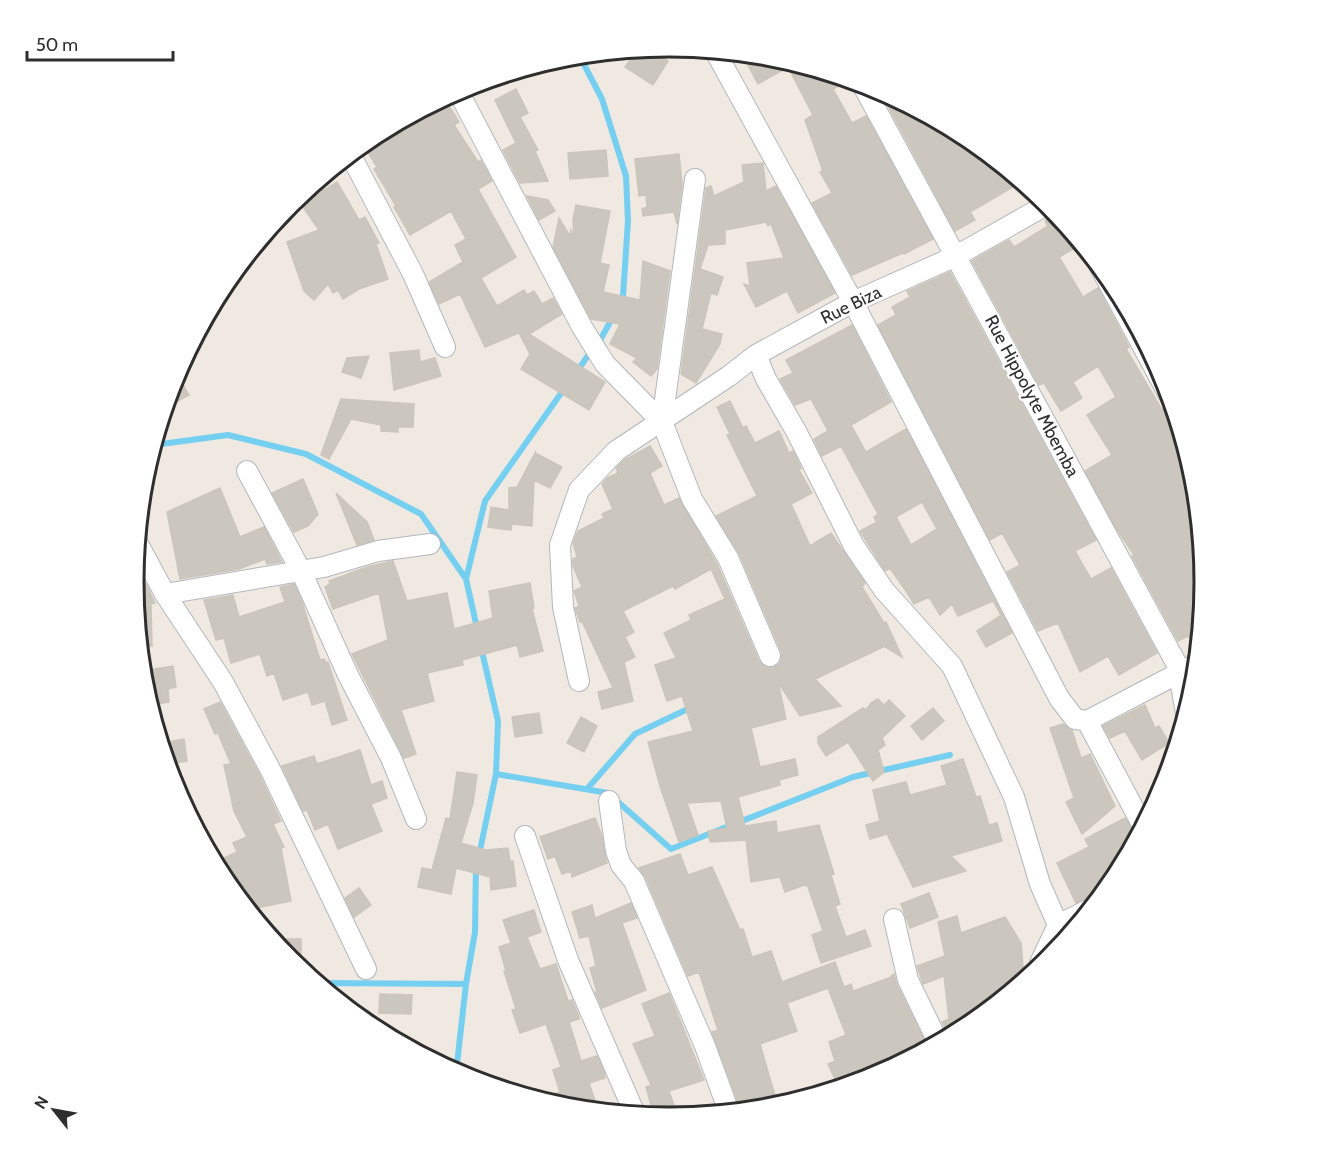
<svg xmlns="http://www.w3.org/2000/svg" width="1338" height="1164" font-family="Cabin,sans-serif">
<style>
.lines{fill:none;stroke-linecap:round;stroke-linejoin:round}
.stream{stroke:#75cff0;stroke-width:6}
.building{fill:#cbc7bf;stroke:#cbc5ba;stroke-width:1.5;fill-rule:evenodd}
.minor-casing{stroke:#b4b7c1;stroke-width:22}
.minor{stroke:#fff;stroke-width:20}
.labels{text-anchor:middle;stroke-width:4.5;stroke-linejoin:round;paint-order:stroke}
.street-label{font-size:18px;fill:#2e2e2e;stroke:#fff}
.rim{fill:none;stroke:#2e2e2e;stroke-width:3}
</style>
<rect width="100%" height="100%" fill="#efe9e1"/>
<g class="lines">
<!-- stream -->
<path class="stream" d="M579,55L602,99L626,176L628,221L623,296L620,303
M599,342L613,317
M576,373L589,354
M154,445L228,435L306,454L421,514L466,579
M477,628L466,579L485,501L564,389
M496,774L608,793L671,849L853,777L950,755
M587,789L635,734L694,706
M479,855L496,774L498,721L481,647
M318,983L466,984
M456,1073L466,984L475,932L476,865"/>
</g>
<!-- building -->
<path class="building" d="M643,49H649L668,61L653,85L625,67L637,50Z
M742,54L774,57L850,80L833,89L852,123L866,116L933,239L904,254L903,253L852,275L812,203L832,193L820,172L823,171L805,120L813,115L788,67L758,84Z
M516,89L528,113L520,117L538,150L535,151L548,181L520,183L503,150L516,143L495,100Z
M896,99L967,137L1021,182L970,212L975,220L955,231L887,104Z
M449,106L459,122L454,125L478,162L481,160L492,181L478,189L516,257L481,278L497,306L524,290L527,295L534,291L542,304L553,298L562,314L529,334L605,382L589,410L521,369L530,354L519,333L485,347L460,294L439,304L429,282L463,262L455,245L466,239L451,211L410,235L394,207L396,206L374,169L377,167L363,144L372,137L426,108L431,116Z
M606,150L608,176L570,179L568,153Z
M679,154L682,184L677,224L674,212L643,216L642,209L647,207L646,195L639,196L635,159Z
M763,163L766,191L776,186L835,293L798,313L787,291L756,307L744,284L750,286L747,263L784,258L771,224L768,226L766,222L725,230V244L708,245L700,269L723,277L717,295L711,293L702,329L722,334L720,344L696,383L681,374L706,188L711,186L714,196L744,182L742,165Z
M337,182L359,220L365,217L379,243L376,244L388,279L359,289L343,299L338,290L333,293L328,284L314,300L304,291L287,242L319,230L301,204Z
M527,196L548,200L555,211L539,220Z
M576,205L610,211L600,263L609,265L603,292L640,300L643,261L670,271L657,369L651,376L633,362L637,358L610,344L620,324L591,319L553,247L559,218L570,236L571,230L574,238L573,219Z
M1056,214L1080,245L1059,257L1083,297L1098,288L1129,347L1126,349L1162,410L1164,408L1183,439L1194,478L1198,517L1192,521L1194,524L1191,525L1201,544L1204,582L1200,632L1190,638L1188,636L1178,641L1132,556L1134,555L1116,528L1085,471L1112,455L1087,415L1116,397L1098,366L1073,382L1082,398L1061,411L1044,383L1039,385L972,261L1009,240L1014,247L1048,226L1045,221Z
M950,272L1096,540L1075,551L1091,579L1111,568L1157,653L1119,675L1108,656L1080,672L1058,623L1038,631L1007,572L1020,565L1002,533L990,540L878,325L896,315L892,307L910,297L907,291Z
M852,325L891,402L851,425L866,452L906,429L1012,633L986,647L977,631L1001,615L993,601L958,616L952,604L940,615L929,597L914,604L908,594L890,568L885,571L860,531L877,522L874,517L878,514L841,446L822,456L814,439L828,431L811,399L795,405L780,379L793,373L786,360ZM922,502L937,529L911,545L896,517Z
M419,350L420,362L435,358L441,376L394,390L390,353Z
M369,356L361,378L342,372L347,358Z
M176,373L189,395L165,408L174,377Z
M341,399L414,404L413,427H398V432L381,431V425L351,419L329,459L321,455Z
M730,401L743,428L746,426L755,443L779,431L789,453L793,451L801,468L799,470L812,493L791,504L810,546L831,533L865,583L862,587L884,623L886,622L902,657L879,643L883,647L815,679L841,706L800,716L778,682L786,719L751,728L760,767L795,759L798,775L779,780L780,785L738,797L745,826L776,821L777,833L819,825L834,874L831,875L840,904L835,906L846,937L865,930L871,946L821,963L812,935L823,931L807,884L785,892L780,877L751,882L746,840L710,842L708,831L727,828L721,801L687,803L698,835L679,842L660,786L648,742L693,731L682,696L667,701L655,665L676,658L664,633L691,620L689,615L725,599L711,569L675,589L673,586L623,611L634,632L625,637L635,657L624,662L633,701L602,709L598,692L613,688L582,621L580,622L575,608L579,606L574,591L582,587L573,566V559L577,557L573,543L578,531L604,518L602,514L613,509L602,484L607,478L618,473L616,468L624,460L650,446L662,466L650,473L664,505L679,498L717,564L759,661L768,668L774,667L779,664L782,658L781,651L739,553L716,516L757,496L727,435L730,434L717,407Z
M536,451L535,453L562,467L550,488L534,480L532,526L512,524L511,530L488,527L491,507L509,510V488L517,487Z
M303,479L318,514L308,526L294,532L272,493Z
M220,488L240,537L264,527L282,562L267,564L265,559L239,569L180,579L167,512Z
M336,493L367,522L374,540L357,545Z
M393,561L407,601L447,593L454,629L493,618L489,591L530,583L534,608L532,609L543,651L520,657L517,645L462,660L463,665L427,673L434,701L401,710L416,754L404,758L352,654L388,640L379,593L333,609L325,587L330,584L329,581L367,567Z
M146,584L155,603L151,604L152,646H140L134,586Z
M294,584L302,602L320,660L324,659L326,663L328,662L347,720L332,725L325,701L312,705L308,692L283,700L274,673L267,676L260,654L231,663L224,638L216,640L204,600L233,595L239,617L285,602L280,587Z
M173,666L176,687L168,689L169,702L149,705L144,686L142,671Z
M878,699L884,705L889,700L905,716L882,738L885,745L878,750L884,772L873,781L848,742L826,756L818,743V737L863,708L866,710L871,703Z
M220,702L259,774L281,821L273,824L284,847L281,848L291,901L251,909L245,887L233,890L224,879L215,862L237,852L233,843L247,837L234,811L224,765L231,764L218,733L215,734L204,709Z
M1145,705L1155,728L1159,726L1169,743L1142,760L1125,731L1110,738L1103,726Z
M933,708L944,721L922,740L911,726Z
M539,713L542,733L515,737L512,717Z
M581,717L597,726L584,752L567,743Z
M1063,724L1072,730L1081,758L1090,754L1115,806L1082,834L1066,802L1074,798L1050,728Z
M184,739L187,761L167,764L161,743Z
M360,750L371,785L382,781L387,798L371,804L382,831L338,849L328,824L315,830L307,810L303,811L282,766L314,756L317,764Z
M963,759L976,797L980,796L989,825L997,823L1002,841L951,856L966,871L913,887L887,834L870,839L866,825L880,821L873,790L906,782L910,795L947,785L941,766Z
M457,772L477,775L473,803L461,843L486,850L508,848L510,861H513L516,886L491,890L490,877L456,868L451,894L418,887L422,868L432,870L446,818L450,819Z
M595,818L601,833L607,863L572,877L571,871L562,874L555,856L548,859L540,837Z
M1125,818L1137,836L1114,880L1098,900L1090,897L1076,903L1057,863L1089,847L1085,839Z
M680,854L688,875L712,867L740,930L743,929L752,957L771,951L782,982L835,962L844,987L851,984L853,991L892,977L891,976L894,974L897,985L928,1048L874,1077L840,1087L839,1083L837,1084L828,1064L835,1061L829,1042L846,1035L828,988L787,1003L797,1031L760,1044L778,1106L741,1110L712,1032L718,1030L699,972L688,976L645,876L639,868Z
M359,888L371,905L354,917L345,898Z
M929,893L938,917L910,928L901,904Z
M631,903L637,918L622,923L646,990L602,1008L595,992H597L590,968L596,966L589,936L580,938L572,912L592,905L595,918Z
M534,910L541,932L527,937L540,969L556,964L568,1001L572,1000L579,1017V1019L569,1022L581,1061L597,1056L604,1072L605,1078L589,1083L598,1110L564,1107L538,1099L560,1092L553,1070L561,1067L546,1024L520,1033L512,1010L516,1009L504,971H506L499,947L511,943L503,920Z
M957,916L961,933L1005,917L1021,943L1024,980L966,1027L949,1037L942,1022L949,1019L944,976L923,984L917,966L945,956L938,922Z
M273,939H301V969L290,960Z
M669,993L704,1080L669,1091L678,1117L669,1118L654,1116L646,1087L651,1085L633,1044L655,1036L642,1004Z
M380,994L412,995L411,1014L379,1013Z"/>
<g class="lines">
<!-- minor casing -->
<g class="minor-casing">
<path id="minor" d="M715,51L853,302L1059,698L1075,719L1087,721L1143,826
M862,84L1181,672V685L1186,713
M458,91L582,327L605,364L662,422L692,499L728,558L770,656
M350,154L413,274L445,347
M1100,267L1169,395
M756,355L766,379L796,431L854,546L884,590L952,666L1014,797L1040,884L1058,925L1040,963L1041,966
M662,422L695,179
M247,471L301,571L348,675L391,758L416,819
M137,542L165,594L223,682L270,769L366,969
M165,594L324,567L378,551L430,544
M579,681L563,607L560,545L579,490L616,451L729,376L756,355L853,302L956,256L1048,204
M1087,721L1196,664
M609,801L616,851L621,865L634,881L705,1046L729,1112
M525,836L568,960L635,1114
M894,919L908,980L938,1042
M1058,925L1090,909"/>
</g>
<!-- minor -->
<use href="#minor" class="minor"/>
</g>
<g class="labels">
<!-- street labels -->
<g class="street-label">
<text transform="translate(851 305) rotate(-26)" y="6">Rue Biza</text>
<text transform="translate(1032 396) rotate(62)" y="6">Rue Hippolyte Mbemba</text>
</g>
</g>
<!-- crop -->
<path d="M0 0H1338V1164H0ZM144 582a525 525 0 1 1 1050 0a525 525 0 1 1-1050 0Z" fill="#fff" fill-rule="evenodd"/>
<path class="rim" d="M144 582a525 525 0 1 1 1050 0a525 525 0 1 1-1050 0Z"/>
<!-- north arrow -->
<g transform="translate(54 1110) rotate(301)" stroke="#ffffff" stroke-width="4.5" paint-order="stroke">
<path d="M0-4.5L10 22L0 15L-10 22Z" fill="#2e2e2e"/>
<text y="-9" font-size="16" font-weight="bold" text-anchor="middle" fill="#2e2e2e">N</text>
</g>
<!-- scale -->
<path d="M27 51v9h146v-9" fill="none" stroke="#2e2e2e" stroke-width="3"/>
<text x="36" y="51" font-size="18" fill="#2e2e2e" stroke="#ffffff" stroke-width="4.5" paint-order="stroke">50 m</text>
</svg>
